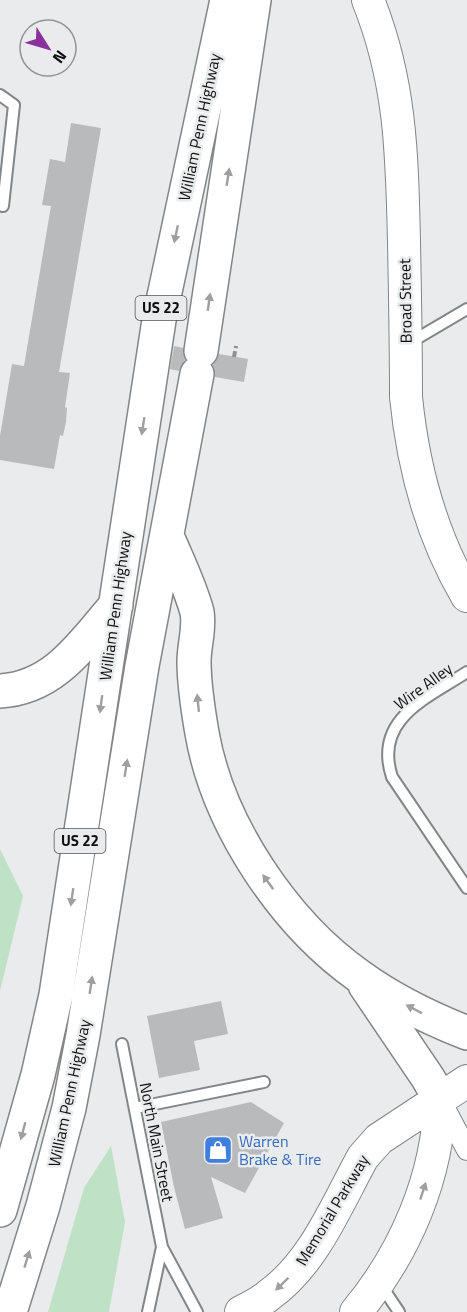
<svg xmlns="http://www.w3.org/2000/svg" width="467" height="1312" font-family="'Titillium Web',sans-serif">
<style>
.green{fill:#bfe1c5}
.building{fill:#b8babc}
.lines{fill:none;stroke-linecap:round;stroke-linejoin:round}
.service-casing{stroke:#848587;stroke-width:14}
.minor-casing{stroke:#848587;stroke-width:22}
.primary-casing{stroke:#848587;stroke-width:34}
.trunk-casing{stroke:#848587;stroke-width:36}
.path{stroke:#8f9191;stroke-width:4;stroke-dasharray:6 3;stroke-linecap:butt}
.service{stroke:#fff;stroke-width:10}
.minor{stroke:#fff;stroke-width:20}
.primary{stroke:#fff;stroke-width:32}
.trunk{stroke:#fff;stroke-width:33}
.oneway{fill:#9f9f9f}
.labels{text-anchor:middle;stroke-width:5;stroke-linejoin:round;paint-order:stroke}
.shield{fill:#e9ebec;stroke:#505151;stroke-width:1.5}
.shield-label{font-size:15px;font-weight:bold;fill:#0e0f0f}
.street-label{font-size:16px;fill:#0e0f0f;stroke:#e9ebec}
.shop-label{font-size:16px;fill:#366cbe;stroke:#e9ebec;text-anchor:start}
</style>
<rect width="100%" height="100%" fill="#e9ebec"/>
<!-- green -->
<path class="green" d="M0,849L23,896L0,991Z
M111,1146L125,1222L109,1312H48L84,1188Z"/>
<!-- building -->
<path class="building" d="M71,123L101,128L59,372L70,373L65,407L67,408L66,422L63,436L60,435L54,469L0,460V436L12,364L24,366L51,206L42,205L50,159L65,162Z
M174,346L183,348L185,360L179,371L170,369Z
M219,354L248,359L244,382L215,377L213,365Z
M221,1001L228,1034L194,1041L200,1070L159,1078L147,1016Z
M251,1102L284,1123L245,1193L211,1177L223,1218L185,1229L174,1187L161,1122Z"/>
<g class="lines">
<!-- service casing -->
<g class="service-casing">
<path id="service" d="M0,95L14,105L3,206L0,205
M411,342L467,309
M467,672C427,698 373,719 392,777L467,888
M122,1044L162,1247L197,1312
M135,1108L264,1082
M381,1285L399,1312
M148,1312L162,1247"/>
</g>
<!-- minor casing -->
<g class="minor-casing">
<path id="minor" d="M443,1105L467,1150"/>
</g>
<!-- primary casing -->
<g class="primary-casing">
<path id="primary" d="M368,0C401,82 402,155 404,242C405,293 406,345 406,397C413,467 431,535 467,596
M241,1312C251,1307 261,1302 269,1295C314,1263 337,1204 363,1157L379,1139L467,1081
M356,1312C405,1253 438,1177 440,1099"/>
</g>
<!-- trunk casing -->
<g class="trunk-casing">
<path id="trunk" d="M201,351L254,0
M167,536C177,560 190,586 197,612C200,627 194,646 194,661C194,685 198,710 202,733C218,825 284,923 359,976C392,1000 429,1018 467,1033
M0,691C55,688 83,643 116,605
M365,985L428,1078L440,1099
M0,1210L38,1075L56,995L159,320L227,0
M10,1312L43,1206L69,1108L83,1035L142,666L197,374"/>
</g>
<!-- path -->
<path class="path" d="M234,357L236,346"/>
<!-- service -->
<use href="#service" class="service"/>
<!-- minor -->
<use href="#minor" class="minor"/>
<!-- primary -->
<use href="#primary" class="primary"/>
<!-- trunk -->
<use href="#trunk" class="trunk"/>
</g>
<!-- one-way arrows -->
<defs><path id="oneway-solid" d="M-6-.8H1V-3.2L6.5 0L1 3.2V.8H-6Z" transform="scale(1.5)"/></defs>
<g class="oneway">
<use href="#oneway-solid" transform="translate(228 177) rotate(-81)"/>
<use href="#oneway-solid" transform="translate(176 234) rotate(102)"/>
<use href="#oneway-solid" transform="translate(209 302) rotate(-82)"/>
<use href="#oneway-solid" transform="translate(143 426) rotate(99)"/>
<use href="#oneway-solid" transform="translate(198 703) rotate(-96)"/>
<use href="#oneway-solid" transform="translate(101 704) rotate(98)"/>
<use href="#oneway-solid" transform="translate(126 768) rotate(-81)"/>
<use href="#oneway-solid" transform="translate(268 882) rotate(-126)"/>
<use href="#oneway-solid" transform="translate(72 897) rotate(98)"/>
<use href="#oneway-solid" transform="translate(91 985) rotate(-81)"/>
<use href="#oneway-solid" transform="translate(414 1009) rotate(-152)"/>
<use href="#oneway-solid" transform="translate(23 1131) rotate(105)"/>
<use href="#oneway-solid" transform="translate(423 1191) rotate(-72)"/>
<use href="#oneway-solid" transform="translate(27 1259) rotate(-73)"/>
<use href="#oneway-solid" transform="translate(282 1284) rotate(136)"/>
</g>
<!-- icons -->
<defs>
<g id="shop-square" transform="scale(1.5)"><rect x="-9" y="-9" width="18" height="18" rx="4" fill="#3f7fe0" stroke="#e9ebec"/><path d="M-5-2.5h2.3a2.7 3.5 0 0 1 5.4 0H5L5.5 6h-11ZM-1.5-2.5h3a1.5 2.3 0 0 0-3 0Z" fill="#fff"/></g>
</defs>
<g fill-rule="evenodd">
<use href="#shop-square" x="218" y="1150"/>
</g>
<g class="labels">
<!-- shield labels -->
<g class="shield">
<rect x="135.5" y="296" width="51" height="24" rx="4.5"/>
<rect x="54.5" y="829" width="51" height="24" rx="4.5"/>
</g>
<g class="shield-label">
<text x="161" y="313">US 22</text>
<text x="80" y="846">US 22</text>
</g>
<!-- street labels -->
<g class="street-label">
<text transform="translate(199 127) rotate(-78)" y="6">William Penn Highway</text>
<text transform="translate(405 301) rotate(-91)" y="6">Broad Street</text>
<text transform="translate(115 606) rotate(-82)" y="6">William Penn Highway</text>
<text transform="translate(423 686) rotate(-36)" y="6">Wire Alley</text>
<text transform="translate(69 1093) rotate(-78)" y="6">William Penn Highway</text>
<text transform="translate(157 1142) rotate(79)" y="6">North Main Street</text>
<text transform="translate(332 1210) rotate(-59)" y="6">Memorial Parkway</text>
</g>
<!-- shop labels -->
<g class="shop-label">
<text x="239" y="1147">Warren<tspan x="239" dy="18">Brake &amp; Tire</tspan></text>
</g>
</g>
<!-- north arrow -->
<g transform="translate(48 48) rotate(127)"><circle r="28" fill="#e9ebec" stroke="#919394" stroke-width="1.5"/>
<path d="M0-4.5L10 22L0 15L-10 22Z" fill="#89309c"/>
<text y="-9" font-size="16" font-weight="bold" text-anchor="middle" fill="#0e0f0f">N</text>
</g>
</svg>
